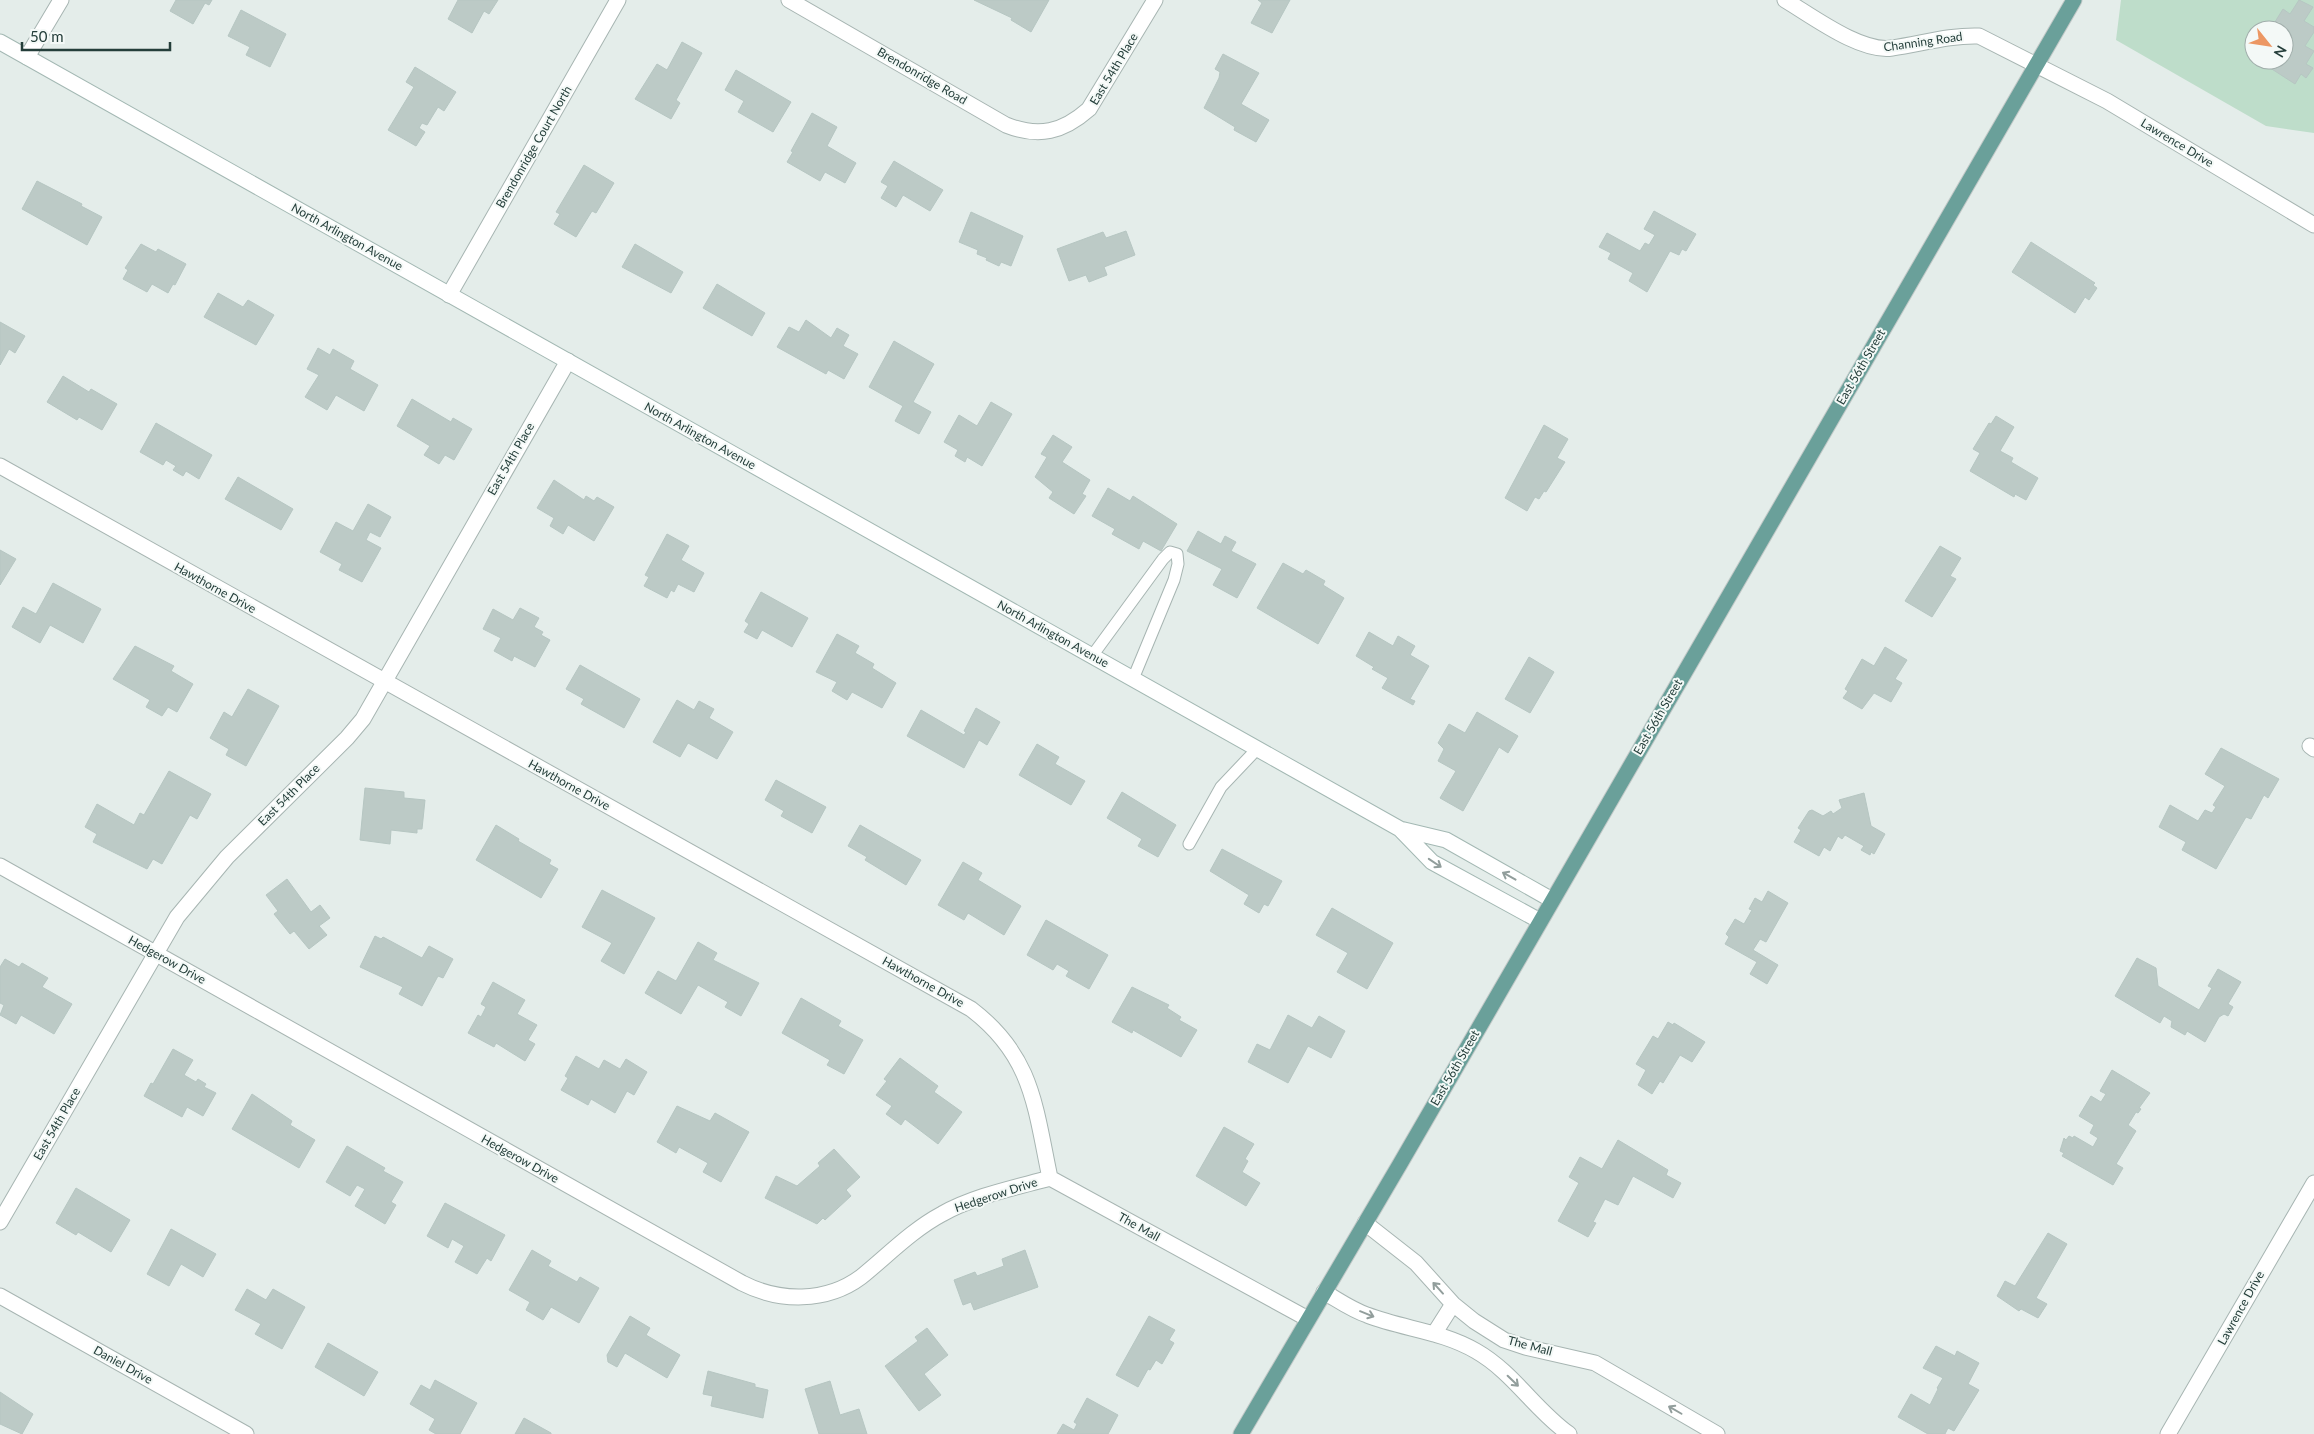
<svg xmlns="http://www.w3.org/2000/svg" width="2314" height="1434" font-family="Lato,sans-serif">
<style>
.green{fill:#beddca;fill-rule:evenodd}
.building{fill:#bccac6;stroke:#b6c6c2}
.lines{fill:none;stroke-linecap:round;stroke-linejoin:round}
.lane-casing{stroke:#a7b5b2;stroke-width:13}
.street-casing{stroke:#a7b5b2;stroke-width:17}
.secondary-casing{stroke:#a3b8b3;stroke-width:17}
.primary-casing{stroke:#c2c9c8;stroke-width:17}
.lane{stroke:#fff;stroke-width:11}
.street{stroke:#fff;stroke-width:15}
.secondary{stroke:#fff;stroke-width:15}
.primary{stroke:#6aa09a;stroke-width:15}
.oneway{stroke:#929e9c}
.labels{text-anchor:middle;stroke-width:4;stroke-linejoin:round;paint-order:stroke}
.street-label{font-size:12px;fill:#243e3a;stroke:#f4f9f7}
</style>
<rect width="100%" height="100%" fill="#e4edea"/>
<!-- green -->
<path class="green" d="M2121,0H2314V133L2266,126L2116,40ZM2254,30H2284V60H2254Z"/>
<!-- building -->
<path class="building" d="M176,0H212L209,5L205,3L193,24L170,11Z
M458,0H498L489,14L484,11L472,33L448,19Z
M974,0H1049L1031,32L1011,20L1012,18Z
M1258,0H1290L1272,33L1251,23L1262,3Z
M2299,0L2313,7L2304,21L2314,27V32L2305,46L2314,51L2306,64L2313,68L2306,78L2301,74L2295,84L2264,64L2266,60H2284V30H2270L2283,9L2290,14Z
M241,10L286,34L270,67L246,55L250,47L228,36Z
M682,42L702,53L676,100L680,103L671,119L635,99L657,64L667,70Z
M1223,54L1259,73L1241,104L1269,120L1256,142L1234,130L1235,127L1204,108L1219,78L1220,72L1215,69Z
M415,67L456,92L444,111L438,107L427,125L422,123L419,128L425,132L416,146L388,130L414,87L406,82Z
M736,70L791,102L773,132L738,112L744,101L725,90Z
M812,113L837,127L827,146L856,163L845,183L825,172L820,181L787,162L793,152L791,151Z
M894,161L943,190L930,211L903,195L896,207L881,198L888,186L881,182Z
M584,165L614,183L596,213L592,211L576,237L554,224L560,214L556,212Z
M37,181L82,204L81,206L102,217L87,245L22,209Z
M1654,211L1696,234L1686,251L1682,249L1679,255L1670,251L1647,292L1629,281L1633,273L1608,259L1611,253L1599,247L1607,233L1640,251L1645,243L1649,245L1655,235L1644,229Z
M971,212L1023,236L1011,266L1001,262L999,266L986,260L987,258L977,254L978,250L959,242Z
M1126,231L1135,255L1104,267L1107,275L1089,282L1086,275L1069,281L1057,249L1103,232L1106,238Z
M2031,242L2095,283L2093,285L2097,288L2089,300L2085,297L2075,313L2012,272Z
M141,244L156,252L158,249L186,264L175,285L173,284L168,293L152,284L147,292L123,279L128,270L125,268Z
M635,244L683,272L671,293L622,267Z
M717,284L765,313L752,336L703,308Z
M218,293L243,307L248,300L274,315L256,345L204,317Z
M806,320L831,338L837,328L849,335L843,346L858,354L844,379L828,370L826,374L777,347L789,327L799,332Z
M0,322L25,336L15,353L9,349L0,365Z
M894,341L934,364L913,402L931,412L919,434L895,421L903,406L869,387Z
M318,348L330,355L333,349L354,361L350,369L378,385L364,411L336,395L327,410L305,397L319,375L307,369Z
M63,376L89,392L91,389L117,404L102,430L79,417L77,420L47,402Z
M412,399L451,422L453,418L472,429L454,460L445,455L439,464L424,455L430,446L397,426Z
M991,402L1012,414L982,466L967,457L965,462L955,456L958,450L944,442L959,415L977,426Z
M1996,416L2014,427L2000,451L2013,458L2011,462L2038,478L2026,500L2015,494L2014,497L1970,471L1980,453L1973,449L1989,423L1991,424Z
M156,423L212,455L199,479L186,471L183,476L173,470L176,466L166,460L163,465L140,452Z
M1544,425L1568,439L1557,458L1565,462L1546,492L1544,491L1539,499L1535,497L1527,511L1505,498Z
M1053,435L1072,447L1062,462L1090,480L1082,494L1086,496L1074,514L1049,498L1053,492L1035,477L1047,457L1041,454Z
M238,477L293,509L281,530L225,499Z
M554,480L584,500L586,496L594,501L597,497L614,507L594,541L568,525L563,534L550,526L554,518L537,508Z
M1108,488L1130,501L1133,496L1177,524L1161,551L1143,541L1139,549L1112,534L1115,529L1092,516Z
M368,504L391,517L380,537L370,532L366,540L381,548L362,582L339,570L342,564L320,552L336,522L353,531Z
M1198,531L1221,544L1225,536L1236,542L1231,551L1256,564L1237,598L1213,585L1222,569L1187,551Z
M667,534L689,546L681,560L704,573L694,592L678,584L674,592L671,590L667,598L644,586L649,577L645,575Z
M1940,546L1961,558L1950,576L1956,579L1932,617L1905,601Z
M0,550L16,559L0,585Z
M1283,563L1303,574L1306,570L1325,581L1323,585L1344,598L1318,644L1257,608Z
M53,583L101,609L83,643L50,625L40,643L12,627L23,607L36,614Z
M761,592L808,618L792,647L762,630L757,639L744,632L749,624L745,621Z
M520,608L539,618L534,627L543,632L541,635L550,640L535,667L514,656L512,661L494,651L501,638L483,629L493,609L513,620Z
M1369,632L1393,646L1398,636L1415,646L1410,655L1429,666L1410,699L1415,701L1413,705L1382,688L1388,678L1372,669L1374,667L1356,656Z
M837,634L859,646L855,653L874,664L872,668L896,683L882,708L852,692L847,700L832,691L837,682L816,672Z
M135,646L174,666L171,671L193,684L177,712L168,707L162,716L146,707L150,700L113,679Z
M1885,647L1907,660L1895,679L1902,683L1891,702L1874,693L1862,709L1843,698L1848,691L1845,689L1862,659L1874,666Z
M1529,657L1554,672L1530,713L1505,699Z
M580,665L640,699L624,728L581,704L584,699L566,689Z
M248,689L279,706L246,766L226,755L229,749L210,738L224,712L232,717Z
M677,700L694,710L699,701L714,709L709,718L733,732L717,759L688,743L680,757L653,742Z
M976,708L1000,722L987,745L979,740L964,768L907,736L921,710L964,735L966,732L964,731Z
M1477,712L1518,736L1508,753L1499,747L1463,811L1440,798L1456,771L1438,761L1444,749L1438,743L1449,724L1465,733Z
M1037,744L1059,757L1055,764L1085,781L1071,805L1019,775Z
M2221,748L2279,779L2268,798L2264,795L2251,819L2246,817L2216,869L2182,850L2186,842L2159,827L2170,805L2198,821L2205,810L2212,813L2216,807L2213,805L2225,786L2205,774Z
M169,771L211,794L197,819L190,815L162,864L153,859L147,869L93,842L97,834L85,827L97,804L134,825L140,813L144,815Z
M776,780L826,807L812,833L781,816L784,811L765,800Z
M365,788L404,792V798L425,800L422,829H417V833L391,830L390,844L360,840Z
M1122,792L1176,825L1158,857L1138,846L1142,839L1107,818Z
M1864,793L1871,826L1885,834L1874,854L1871,852L1870,855L1861,850L1864,846L1845,835L1842,839L1838,836L1830,851L1824,847L1819,856L1794,842L1801,830L1798,828L1809,811L1812,810L1823,816L1831,811L1833,814L1842,808L1839,800Z
M496,825L519,839L518,841L551,860L549,864L558,869L541,898L476,860Z
M860,825L921,860L906,885L865,860L867,857L848,846Z
M1222,849L1282,881L1268,906L1264,904L1259,913L1244,904L1249,895L1210,871Z
M963,862L982,873L978,880L1021,906L1004,935L968,913L964,920L938,905Z
M287,879L311,912L320,905L330,918L319,926L327,935L309,949L294,931L290,934L274,914L278,911L266,895Z
M602,890L655,918L624,974L601,961L612,943L582,927Z
M1768,891L1788,903L1766,942L1760,939L1753,950L1778,965L1767,984L1750,974L1757,962L1725,944L1729,937L1726,934L1735,919L1744,924L1752,910L1749,909L1755,898L1762,902Z
M1332,908L1393,943L1367,989L1337,972L1348,953L1316,935Z
M1046,920L1108,955L1089,989L1066,976L1069,971L1057,964L1053,970L1027,955Z
M375,936L381,939L383,937L422,958L429,946L453,959L443,978L438,976L422,1006L399,994L403,987L360,967Z
M698,942L717,953L713,960L759,983L741,1016L725,1007L728,1002L698,985L681,1014L645,993L658,971L676,981Z
M2137,958L2156,968L2158,986L2199,1010L2212,988L2208,986L2218,969L2241,982L2228,1004L2233,1007L2228,1016L2224,1014L2219,1017L2205,1042L2187,1031L2185,1035L2171,1027L2172,1021L2164,1016L2160,1023L2115,996Z
M5,959L19,967L22,963L48,978L42,987L72,1004L54,1034L21,1015L16,1024L0,1015L4,1005L0,1003V967Z
M493,982L525,1000L517,1014L537,1025L528,1040L535,1044L525,1061L496,1043L494,1047L468,1033L478,1015L481,1017L486,1007L481,1004Z
M1132,987L1169,1005L1167,1008L1181,1017L1179,1020L1197,1030L1181,1057L1133,1030L1132,1033L1112,1022Z
M801,998L841,1021L838,1026L863,1040L844,1074L827,1065L830,1060L782,1033Z
M1288,1015L1312,1028L1319,1016L1345,1031L1331,1058L1308,1046L1288,1083L1248,1062L1257,1044L1270,1050Z
M1668,1022L1673,1025L1674,1023L1705,1042L1692,1062L1680,1055L1663,1083L1660,1081L1652,1094L1638,1085L1646,1070L1636,1064L1653,1036L1658,1039Z
M173,1049L193,1060L184,1075L196,1082L198,1079L206,1084L204,1087L216,1093L203,1116L187,1107L182,1117L144,1096L151,1083L153,1084Z
M576,1056L599,1069L604,1060L620,1069L626,1059L647,1072L634,1095L627,1091L615,1113L591,1099L588,1105L561,1090L568,1078L565,1076Z
M900,1058L938,1086L934,1092L962,1112L938,1144L905,1119L901,1125L886,1114L892,1106L876,1095L887,1081L884,1079Z
M2112,1070L2150,1093L2139,1108L2141,1109L2138,1113L2136,1112L2128,1125L2136,1131L2116,1164L2123,1168L2113,1185L2062,1156L2064,1153L2060,1151L2064,1138L2066,1140L2069,1136L2073,1138L2074,1136L2093,1147L2098,1138L2090,1133L2094,1125L2079,1116L2091,1096L2101,1102L2106,1094L2100,1091Z
M252,1094L292,1121L290,1125L315,1140L299,1168L232,1129Z
M677,1106L710,1121L715,1113L749,1132L721,1182L703,1172L708,1163L679,1147L676,1153L657,1142Z
M1224,1127L1254,1144L1245,1159L1248,1161L1242,1172L1260,1183L1246,1206L1196,1176Z
M1618,1140L1668,1170L1666,1175L1681,1183L1673,1198L1633,1176L1618,1205L1605,1199L1593,1222L1596,1223L1588,1237L1558,1221L1579,1183L1569,1177L1580,1157L1602,1169Z
M347,1146L385,1168L383,1171L403,1182L391,1202L396,1205L385,1224L355,1206L365,1189L357,1185L350,1196L326,1182Z
M834,1149L860,1177L846,1190L851,1196L825,1220L823,1218L817,1224L765,1198L776,1176L797,1186L820,1166L818,1163Z
M76,1188L130,1220L111,1252L78,1232L76,1235L56,1223Z
M445,1203L505,1235L491,1261L487,1258L477,1274L455,1262L464,1246L452,1239L448,1248L427,1236Z
M171,1229L216,1254L203,1277L181,1264L169,1286L147,1274Z
M2048,1233L2067,1244L2036,1298L2047,1304L2038,1318L2021,1309L2019,1311L1997,1296L2005,1281L2015,1286Z
M532,1250L551,1261L548,1266L577,1282L580,1277L599,1288L579,1323L551,1307L543,1320L526,1310L530,1302L509,1290Z
M1025,1250L1038,1287L974,1310L971,1302L963,1305L954,1280L975,1272L977,1276L1004,1266L1002,1259Z
M247,1289L266,1300L273,1289L305,1307L282,1349L255,1334L261,1324L235,1310Z
M630,1316L650,1328L646,1335L680,1355L667,1378L625,1353L617,1367L608,1362L607,1355Z
M1149,1316L1175,1330L1169,1340L1174,1343L1162,1364L1156,1360L1150,1370L1148,1369L1138,1387L1116,1375Z
M927,1328L948,1355L924,1374L941,1395L919,1411L885,1366L918,1341L915,1337Z
M328,1343L378,1372L364,1396L315,1367Z
M1936,1346L1955,1356L1957,1351L1979,1363L1968,1384L1979,1390L1954,1431L1948,1428L1945,1434H1928L1898,1417L1911,1394L1930,1405L1938,1389L1937,1388L1943,1378L1923,1368Z
M708,1371L755,1384V1387L768,1390L763,1418L711,1406L713,1396L703,1394Z
M435,1380L477,1403L460,1434H436L429,1430L435,1419L410,1404L421,1385L430,1390Z
M830,1381L840,1415L859,1409L867,1434H819L805,1389Z
M0,1392L33,1414L22,1434L0,1424Z
M1087,1398L1118,1415L1108,1434H1057L1063,1424L1074,1430L1077,1424L1074,1422Z
M524,1418L551,1433V1434H515Z"/>
<g class="lines">
<!-- lane casing -->
<g class="lane-casing">
<path id="lane" d="M1092,656L1163,559L1170,552L1177,554L1178,564L1174,580L1133,679
M1189,844L1221,787L1257,749"/>
</g>
<!-- street casing -->
<g class="street-casing">
<path id="street" d="M789,0L1006,125C1039,138 1063,132 1089,109L1155,0
M1785,0C1812,16 1861,53 1892,48C1921,44 1949,35 1979,36L2107,101L2314,225
M27,57L61,0
M449,295L618,0
M0,466L971,1009C1033,1056 1035,1107 1050,1178
M2310,746L2314,749
M0,866L742,1283C779,1302 826,1303 861,1277C887,1256 912,1230 942,1214C974,1196 1014,1188 1050,1178
M1050,1178L1308,1319
M0,1222L177,917L227,857L347,738L363,719L568,361
M1365,1223L1416,1263L1453,1304L1474,1321L1504,1340L1525,1347L1595,1363L1717,1434
M1324,1292C1338,1300 1352,1310 1367,1315C1403,1329 1442,1331 1476,1351C1513,1372 1535,1410 1569,1434
M0,1296L246,1434
M1434,1334L1453,1304
M2168,1434L2314,1183"/>
</g>
<!-- secondary casing -->
<g class="secondary-casing">
<path id="secondary" d="M0,42L1400,829L1446,840L1552,900
M1400,829L1432,862L1540,921"/>
</g>
<!-- primary casing -->
<g class="primary-casing">
<path id="primary" d="M1241,1434L1400,1164L2074,0"/>
</g>
<!-- lane -->
<use href="#lane" class="lane"/>
<!-- street -->
<use href="#street" class="street"/>
<!-- secondary -->
<use href="#secondary" class="secondary"/>
<!-- primary -->
<use href="#primary" class="primary"/>
</g>
<!-- one-way arrows -->
<defs><path id="oneway-shaft" d="M-6 0H5M1.5-3L5.5 0L1.5 3" fill="none" stroke-width="1.6" stroke-linecap="round" stroke-linejoin="round" transform="scale(1.25)"/></defs>
<g class="oneway">
<use href="#oneway-shaft" transform="translate(1435 863) rotate(34)"/>
<use href="#oneway-shaft" transform="translate(1509 876) rotate(-151)"/>
<use href="#oneway-shaft" transform="translate(1438 1288) rotate(-132)"/>
<use href="#oneway-shaft" transform="translate(1367 1314) rotate(22)"/>
<use href="#oneway-shaft" transform="translate(1513 1381) rotate(44)"/>
<use href="#oneway-shaft" transform="translate(1675 1410) rotate(-150)"/>
</g>
<g class="labels">
<!-- street labels -->
<g class="street-label">
<text transform="translate(1923 42) rotate(-8)" y="4">Channing Road</text>
<text transform="translate(1114 69) rotate(-59)" y="4">East 54th Place</text>
<text transform="translate(922 76) rotate(30)" y="4">Brendonridge Road</text>
<text transform="translate(2177 143) rotate(31)" y="4">Lawrence Drive</text>
<text transform="translate(534 147) rotate(-60)" y="4">Brendonridge Court North</text>
<text transform="translate(347 237) rotate(29)" y="4">North Arlington Avenue</text>
<text transform="translate(1861 367) rotate(-60)" y="4">East 56th Street</text>
<text transform="translate(700 436) rotate(29)" y="4">North Arlington Avenue</text>
<text transform="translate(511 459) rotate(-60)" y="4">East 54th Place</text>
<text transform="translate(215 588) rotate(29)" y="4">Hawthorne Drive</text>
<text transform="translate(1053 634) rotate(29)" y="4">North Arlington Avenue</text>
<text transform="translate(1658 717) rotate(-60)" y="4">East 56th Street</text>
<text transform="translate(569 785) rotate(29)" y="4">Hawthorne Drive</text>
<text transform="translate(289 795) rotate(-45)" y="4">East 54th Place</text>
<text transform="translate(167 960) rotate(29)" y="4">Hedgerow Drive</text>
<text transform="translate(923 982) rotate(29)" y="4">Hawthorne Drive</text>
<text transform="translate(1455 1068) rotate(-60)" y="4">East 56th Street</text>
<text transform="translate(57 1124) rotate(-60)" y="4">East 54th Place</text>
<text transform="translate(520 1159) rotate(29)" y="4">Hedgerow Drive</text>
<text transform="translate(996 1195) rotate(-18)" y="4">Hedgerow Drive</text>
<text transform="translate(1139 1227) rotate(29)" y="4">The Mall</text>
<text transform="translate(2241 1308) rotate(-61)" y="4">Lawrence Drive</text>
<text transform="translate(1530 1346) rotate(15)" y="4">The Mall</text>
<text transform="translate(123 1365) rotate(29)" y="4">Daniel Drive</text>
</g>
</g>
<!-- north arrow -->
<g transform="translate(2269 45) rotate(120)"><circle r="24" fill="#f4f9f7" stroke="#a1aeab"/>
<path d="M0-4L9 19L0 12L-9 19Z" fill="#ec9763"/>
<text y="-8" font-size="14" font-weight="bold" text-anchor="middle" fill="#243e3a">N</text>
</g>
<!-- scale -->
<path d="M22 42v8h148v-8" fill="none" stroke="#243e3a" stroke-width="2.5"/>
<text x="30" y="42" font-size="15" fill="#243e3a" stroke="#f4f9f7" stroke-width="4" paint-order="stroke">50 m</text>
</svg>
